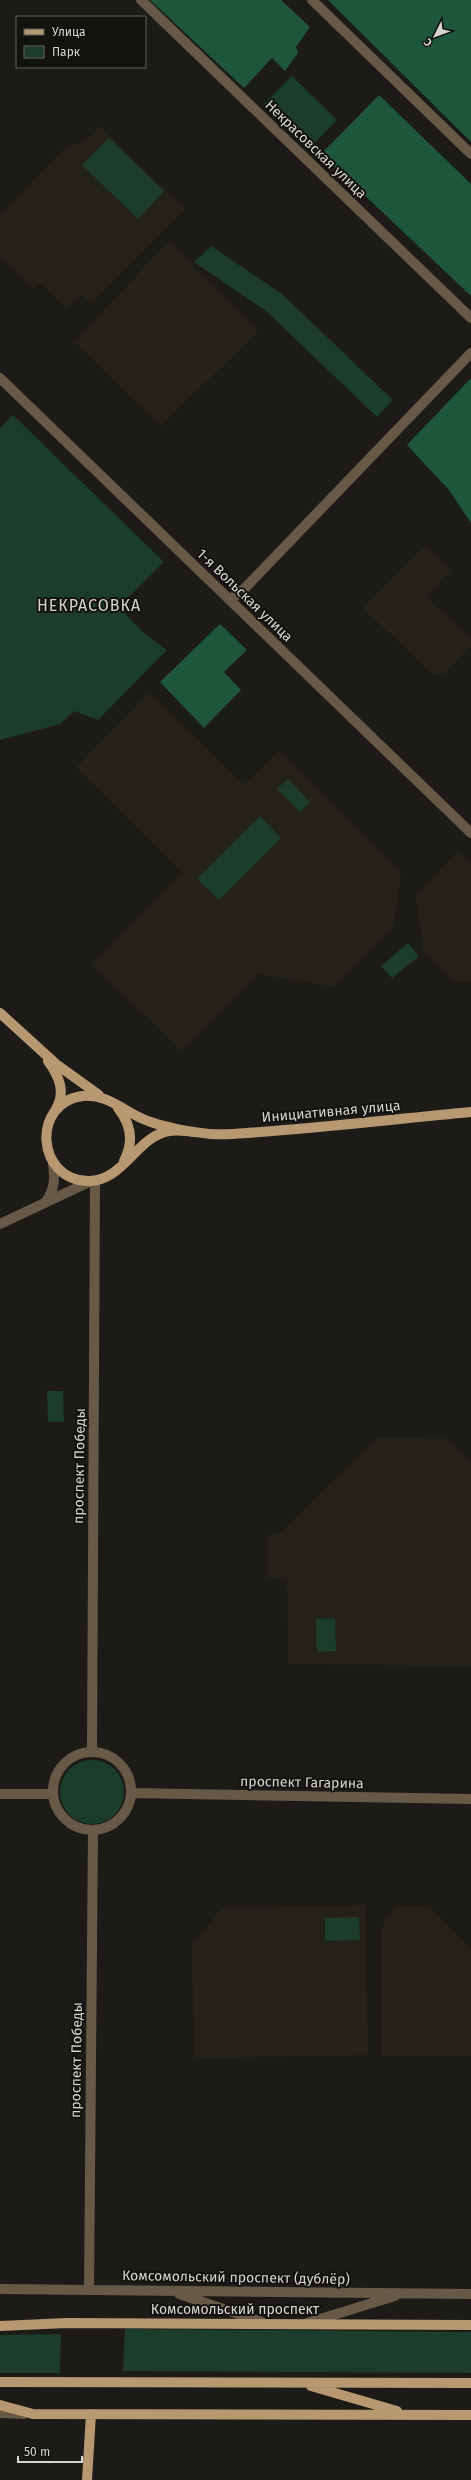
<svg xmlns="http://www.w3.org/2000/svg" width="471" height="2480" font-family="'Fira Sans',sans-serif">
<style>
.built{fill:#242218}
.green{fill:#1c3c2c}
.forest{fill:#1d563b}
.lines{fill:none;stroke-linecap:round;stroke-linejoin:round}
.minor{stroke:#685947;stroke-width:10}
.major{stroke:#b79871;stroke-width:10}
.labels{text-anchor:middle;stroke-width:4;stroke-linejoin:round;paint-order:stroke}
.street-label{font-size:14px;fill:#d5d4d2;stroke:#13120f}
.quarter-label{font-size:16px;letter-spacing:1px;fill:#d5d4d2;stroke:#13120f}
</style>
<rect width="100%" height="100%" fill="#1c1b18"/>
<!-- built -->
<path class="built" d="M100,126L185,209L91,304L81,294L67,309L41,283L34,289L0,256V215L62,151L91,137Z
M169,241L258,331L161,426L74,342Z
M425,546L451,570L427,597L471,639V645L443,674H432L363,608Z
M149,692L244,785L279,751L401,872L394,926L334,987L258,974L182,1051L92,965L182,872L76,768Z
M458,851L471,864V981L456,983L423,950L416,895Z
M377,1438L448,1439L471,1462V1666L288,1664L287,1579L268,1578V1535L280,1533Z
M365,1905L368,2055L194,2058L192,1945L222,1908Z
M395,1906H429L471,1949V2056H381V1928Z"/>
<!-- green -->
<path class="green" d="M292,76L337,120L310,148L264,104Z
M109,138L164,191L138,219L82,165Z
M211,246L282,294L393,400L377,417L266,311L194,262Z
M13,415L164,562L119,607L145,634L167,650L98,720L74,711L60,724L0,740V428Z
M288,779L310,802L300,812L277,789Z
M260,816L281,838L219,900L197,879Z
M408,943L419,956L392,978L381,966Z
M47,1391H63L64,1422H48Z
M335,1618L336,1651L317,1652L316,1619Z
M60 1792a32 32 0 1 1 64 0a32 32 0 1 1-64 0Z
M359,1917L360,1940L325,1941V1918Z
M125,2329L471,2332V2373L123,2371Z
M61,2334L60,2373H0V2335Z"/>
<!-- forest -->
<path class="forest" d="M150,0H281L310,27L296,47L298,53L285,71L272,58L244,88Z
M328,0H471V142Z
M379,95L471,184V296L321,154Z
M471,378V523L449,490L407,445Z
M220,624L247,650L224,672L241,690L204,728L160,682Z"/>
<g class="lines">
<!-- minor -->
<path class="minor" d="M141,0L471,318
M312,0L471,154
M0,378L471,833
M230,600L245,588L471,353
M45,1203C55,1189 55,1180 53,1163
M0,1224L89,1182
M92,1751L95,1181
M53 1791a39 39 0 1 1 78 0a39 39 0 1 1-78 0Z
M132,1793L471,1799
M0,1794H52
M0,2289L471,2294
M89,2290L93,1831
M179,2294L262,2322
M307,2323L395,2296
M0,2413L24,2414"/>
<!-- major -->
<path class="major" d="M0,1013L56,1064L99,1095
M48,1061C59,1076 66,1092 56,1109
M118,1108C131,1124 134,1142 124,1161
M193,1132C176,1129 159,1126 143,1119C124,1111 105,1093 83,1096C31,1102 36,1180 88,1181C123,1182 137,1136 169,1131C183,1129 197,1133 211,1134C223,1135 235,1134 247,1133C322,1128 396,1119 471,1112
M0,2326L67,2323L471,2325
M0,2382L471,2383
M311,2386L397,2411
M0,2405L33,2414L471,2415
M87,2480L91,2414"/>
</g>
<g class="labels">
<!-- street labels -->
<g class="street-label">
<text transform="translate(316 149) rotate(44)" y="5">Некрасовская улица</text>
<text transform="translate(245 595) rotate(44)" y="5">1-я Вольская улица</text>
<text transform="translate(331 1111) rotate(-5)" y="5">Инициативная улица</text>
<text transform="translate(79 1466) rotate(-89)" y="5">проспект Победы</text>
<text transform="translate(302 1782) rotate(1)" y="5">проспект Гагарина</text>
<text transform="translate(76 2060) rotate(-89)" y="5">проспект Победы</text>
<text transform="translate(236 2277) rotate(1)" y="5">Комсомольский проспект (дублёр)</text>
<text x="235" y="2314">Комсомольский проспект</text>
</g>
<!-- quarter labels -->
<g class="quarter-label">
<text x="89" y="611">НЕКРАСОВКА</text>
</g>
</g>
<!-- legend -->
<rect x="16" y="16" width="130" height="52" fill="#13120f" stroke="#61605d"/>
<rect x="24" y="29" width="20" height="6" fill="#b79871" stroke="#61605d"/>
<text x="52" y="36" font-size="12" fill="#d5d4d2">Улица</text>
<rect x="24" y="46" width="20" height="12" fill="#1c3c2c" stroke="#61605d"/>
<text x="52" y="56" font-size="12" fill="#d5d4d2">Парк</text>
<!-- north arrow -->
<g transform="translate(435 36) rotate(228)" stroke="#13120f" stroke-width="3" paint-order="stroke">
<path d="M0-3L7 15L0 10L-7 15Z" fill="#d5d4d2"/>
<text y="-6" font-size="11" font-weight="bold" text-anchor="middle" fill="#d5d4d2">С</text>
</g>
<!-- scale -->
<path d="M18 2456v6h64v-6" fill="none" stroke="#d5d4d2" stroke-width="2"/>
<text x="24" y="2456" font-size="12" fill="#d5d4d2" stroke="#13120f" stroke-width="3" paint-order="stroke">50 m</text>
</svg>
